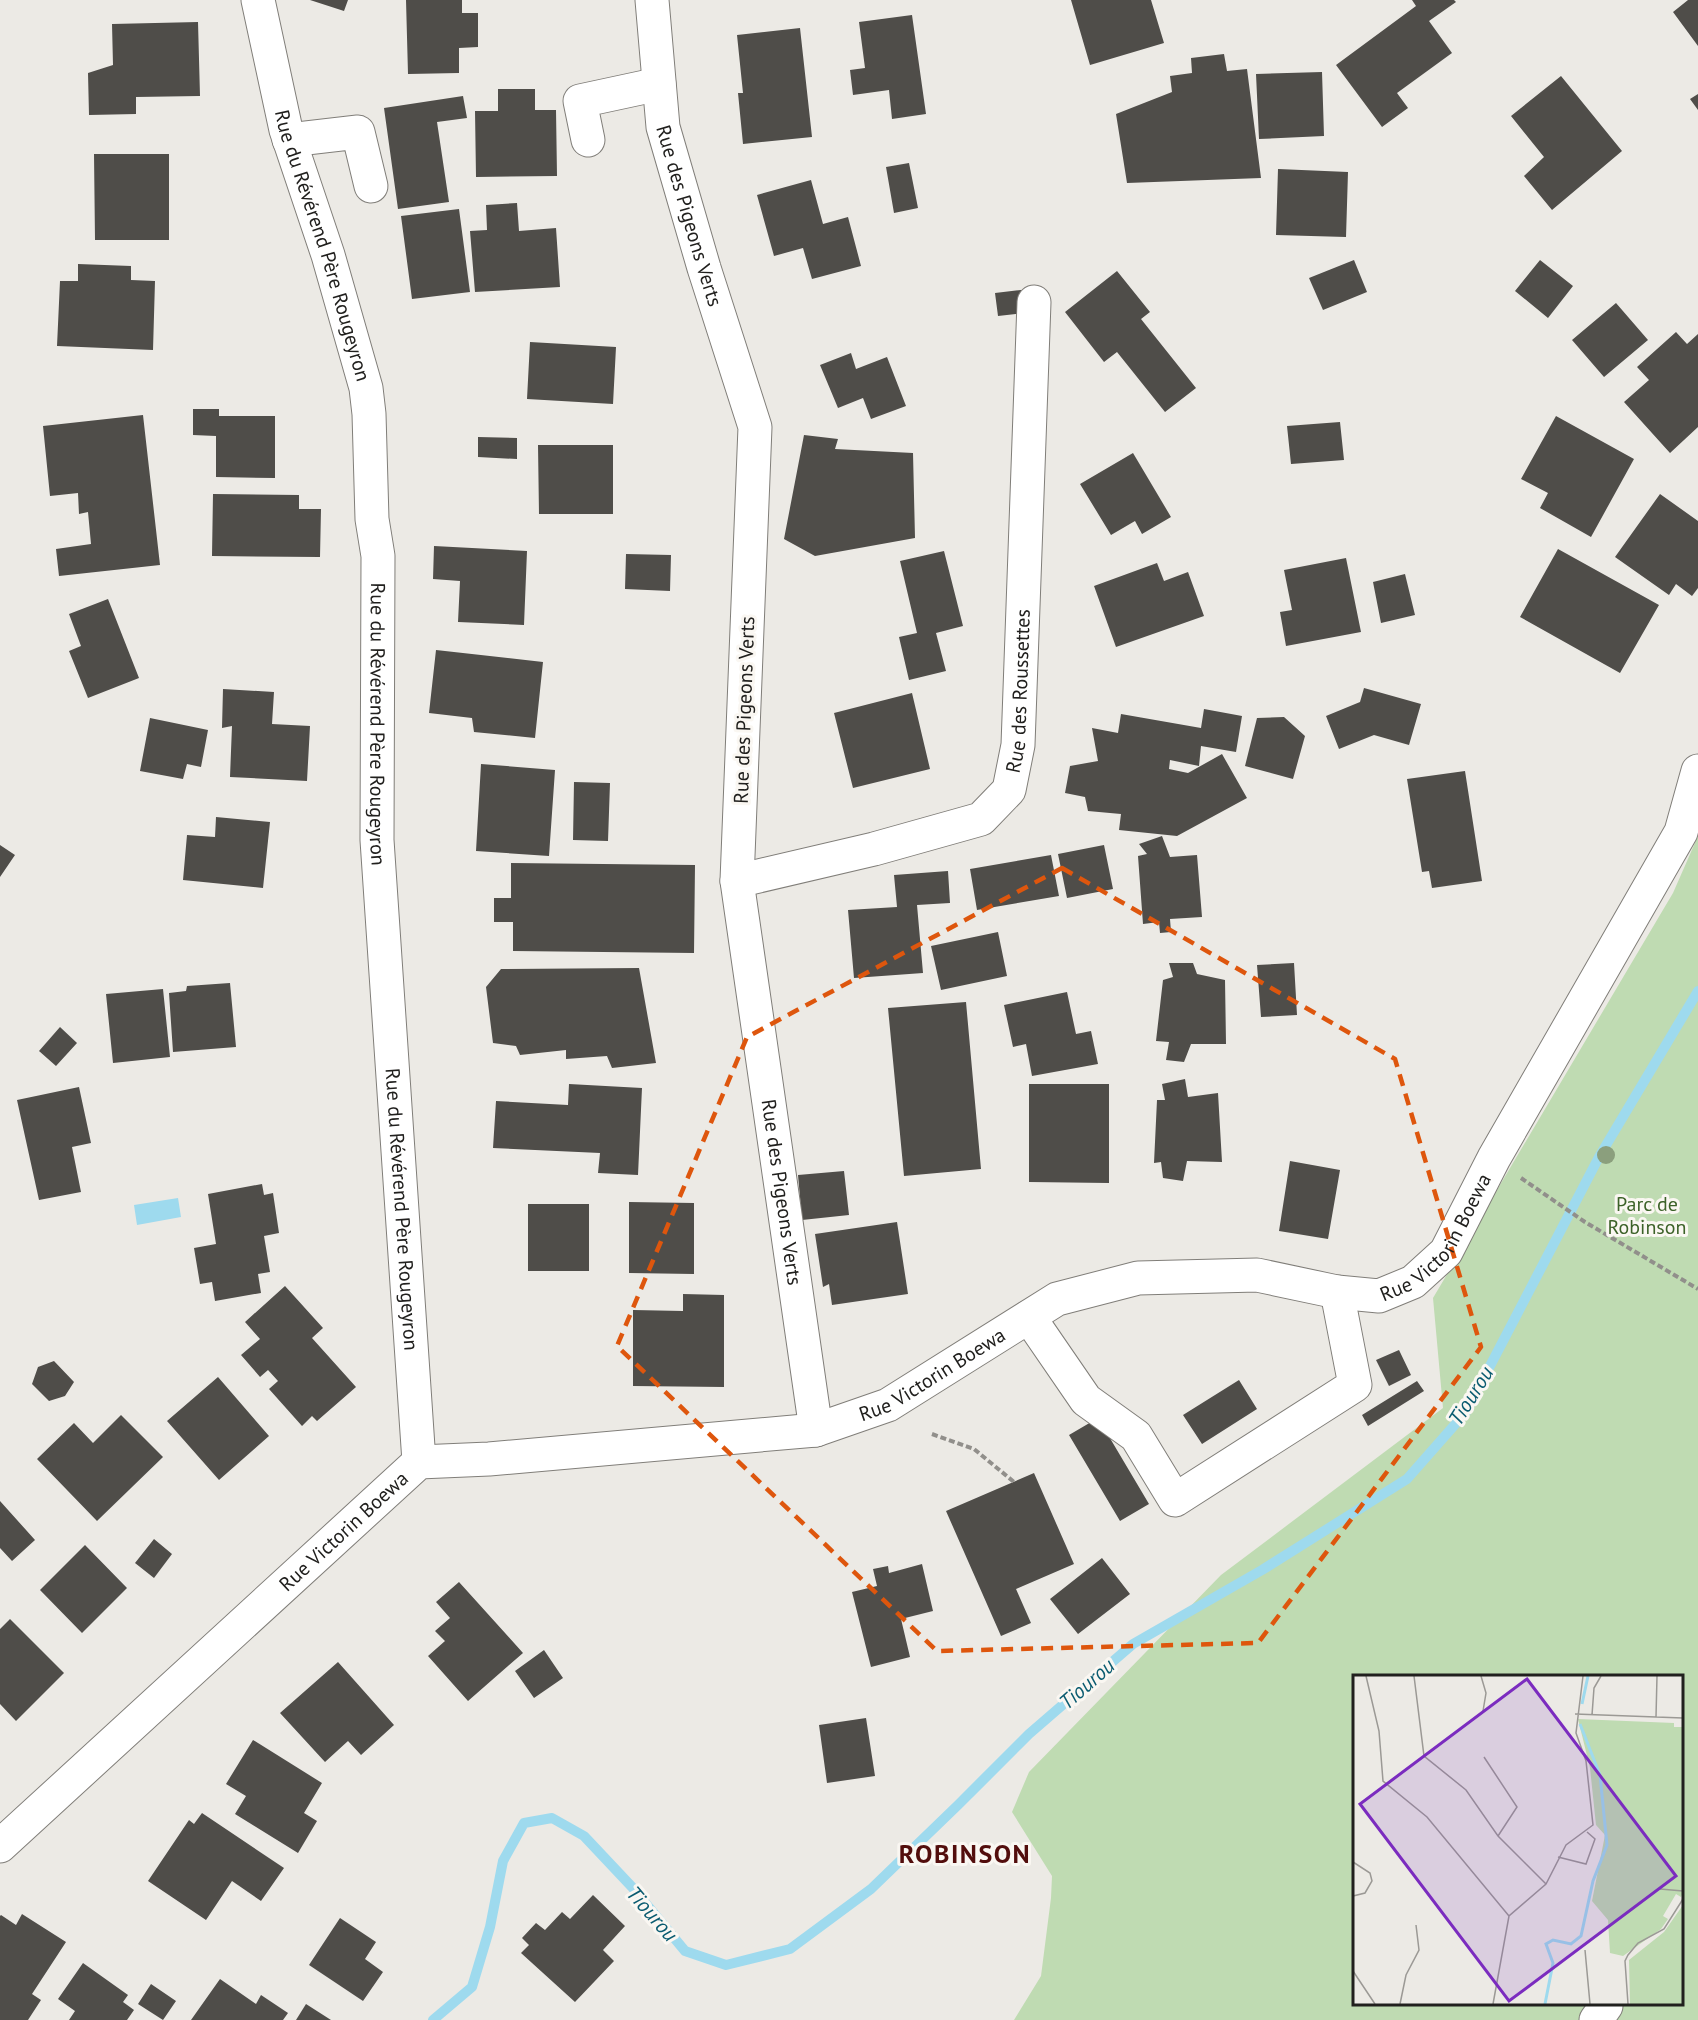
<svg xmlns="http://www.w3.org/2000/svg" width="1698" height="2020" font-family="'PT Sans',sans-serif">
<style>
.green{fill:#bfdbb2;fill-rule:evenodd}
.water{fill:#9edaee}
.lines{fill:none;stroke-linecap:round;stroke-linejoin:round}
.stream{stroke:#9edaee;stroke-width:10}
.building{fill:#4f4d49}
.minor-casing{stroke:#807e79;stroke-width:35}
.path{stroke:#918f8b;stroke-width:4;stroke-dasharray:6 3;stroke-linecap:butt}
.minor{stroke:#fff;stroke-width:33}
.tree{fill:#8b9f7d}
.marked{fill:none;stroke:#de560d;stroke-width:4.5;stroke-dasharray:12 8;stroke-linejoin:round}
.labels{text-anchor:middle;stroke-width:6;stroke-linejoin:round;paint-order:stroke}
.street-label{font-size:20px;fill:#21201e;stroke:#faf7f2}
.park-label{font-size:20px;fill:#3c6228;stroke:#faf7f2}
.water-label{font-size:21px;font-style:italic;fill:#0b5c71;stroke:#faf7f2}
.district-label{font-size:26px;font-weight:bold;letter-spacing:1.5px;fill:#520d0c;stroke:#faf7f2}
.inset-river{fill:none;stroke:#9edaee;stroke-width:3}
.inset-road{fill:none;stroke:#9b9995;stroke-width:1.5}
.view{fill:#7b2cbf;fill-opacity:0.15;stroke:#7b2cbf;stroke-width:3}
.inset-edge{fill:none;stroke:#21201e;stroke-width:3}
</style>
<rect width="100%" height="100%" fill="#eceae5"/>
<!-- green -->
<path class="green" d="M1698,836V2020H1014L1041,1976L1051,1898L1052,1876L1012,1812L1029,1772L1221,1575L1443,1408L1433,1298L1673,893ZM1354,1676H1682V2004H1354Z"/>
<!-- water -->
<path class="water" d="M178,1198L181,1217L137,1225L134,1205Z"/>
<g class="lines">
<!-- stream -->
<path class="stream" d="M433,2020L472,1987L490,1927L503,1861L524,1823L552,1818L584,1836L632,1887L685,1951L726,1965L790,1949L871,1889L958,1805L1029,1734L1133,1644L1262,1570L1407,1479L1466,1412L1599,1157L1698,991"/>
</g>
<!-- building -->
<path class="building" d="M310,0H348L344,11Z
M406,0H462V13H478V47L459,48V73L408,74Z
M1071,0H1151L1164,43L1090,65Z
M1412,0H1454L1456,2L1429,21L1452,53L1397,93L1408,108L1382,127L1336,65L1416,6Z
M1688,0H1698V46L1673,12Z
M912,15L926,114L892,119L889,90L853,95L850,70L865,68L859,22Z
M198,22L200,96L136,97V114L89,115L88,73L113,65L112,24Z
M800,28L812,137L743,144L738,93H743L737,35Z
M1224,54L1227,71L1247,69L1261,178L1127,183L1116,114L1172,92L1170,76L1192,73L1191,58Z
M1322,72L1324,136L1259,139L1256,74Z
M1561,76L1622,151L1552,210L1524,176L1544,157L1511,116Z
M498,89H535V110H556L557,176L476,177L475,111H498Z
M1698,94V110L1690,99Z
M463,96L467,118L437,122L449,202L398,209L384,108Z
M94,154H169V240H95Z
M909,163L918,208L894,213L886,167Z
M1278,169L1348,172L1346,237L1276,235Z
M811,180L823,224L848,217L861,266L812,279L803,248L774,256L757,195Z
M517,203L519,231L556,228L560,287L475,292L470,231L487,230L486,205Z
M459,209L470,292L412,299L401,216Z
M1354,260L1367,292L1323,310L1309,278Z
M1540,260L1573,286L1548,318L1515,291Z
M78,264L131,266V280L155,281L153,350L57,346L60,281H78Z
M1117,271L1150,312L1141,319L1196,388L1165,412L1117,352L1104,362L1065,312Z
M1021,290L1024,313L998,316L995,293Z
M1616,303L1648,340L1604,377L1572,340Z
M1676,332L1687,344L1698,334V427L1670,453L1624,402L1649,380L1637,367Z
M530,342L616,347L613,404L527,399Z
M851,353L856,369L887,357L906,406L871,419L863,398L838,408L820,365Z
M193,409H219V416H275V478L216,477V436L193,435Z
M143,415L160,565L59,576L56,549L91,544L88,512L79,514L78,493L50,496L43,426Z
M1556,416L1634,459L1591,537L1540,508L1548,493L1521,479Z
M1340,422L1344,460L1291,464L1287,426Z
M804,435L838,439L835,449L913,453L915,538L815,556L784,539Z
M478,437L517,438V459L478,457Z
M538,445H613V514H539Z
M1133,453L1171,517L1142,534L1135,521L1111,535L1080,484Z
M213,494L299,495V509H321L320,557L212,556Z
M1660,494L1698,521V588L1692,596L1676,584L1669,595L1615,557Z
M434,546L527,551L524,625L458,622L460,581L433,579Z
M1558,549L1659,605L1620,673L1520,617Z
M944,551L963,626L936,633L946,671L909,680L899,637L917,633L900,561Z
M626,554L671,555L670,591L625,589Z
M1346,558L1361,632L1286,646L1280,612L1292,610L1284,570Z
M1157,563L1164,581L1188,572L1204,616L1116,647L1094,586Z
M1405,574L1415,615L1381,623L1373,582Z
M108,599L139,678L88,698L69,651L81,646L69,614Z
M436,650L543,662L535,738L474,732L472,718L429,713Z
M1364,688L1421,704L1409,745L1374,735L1339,749L1326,716L1360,702Z
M223,689L274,692L272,724L310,726L307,781L230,777L232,726L222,728Z
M912,693L930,769L853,788L834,713Z
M1204,709L1242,716L1236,752L1201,746L1199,766L1170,760L1169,769L1188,773L1222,754L1247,798L1177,836L1119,830L1121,814L1088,811L1085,797L1065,793L1070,766L1098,761L1092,728L1118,733L1121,714L1201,728Z
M1284,717L1305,736L1293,779L1245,766L1257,718Z
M150,718L208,730L201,767L187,764L183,779L140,771Z
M481,764L555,770L549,856L476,851Z
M1465,771L1482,881L1432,888L1429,871L1422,872L1407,779Z
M574,782L610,783L608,841L573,840Z
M216,817L270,822L263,888L183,880L187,835L215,837Z
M1162,836L1170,857L1197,855L1202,917L1170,919L1171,932L1160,933L1159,922L1143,924L1138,856L1147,854L1139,844Z
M0,845L15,855L0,877Z
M1104,845L1113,889L1067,898L1058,854Z
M1051,855L1059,896L977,910L970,869Z
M511,863L695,865L694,953L513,951V922H494V898H511Z
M948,871L950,903L917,905L923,973L854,978L848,910L897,907L894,875Z
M998,932L1007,976L941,990L931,946Z
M1169,963H1193L1197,974L1225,980L1226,1044H1191L1184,1062L1166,1060L1169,1042L1156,1041L1163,980L1173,977Z
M1294,963L1297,1015L1261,1017L1257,965Z
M639,968L656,1063L612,1068L607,1056L566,1059V1050L520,1055L516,1046L493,1043L486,987L501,969Z
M230,983L236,1047L173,1052L169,993L186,991L187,986Z
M163,989L170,1057L113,1063L106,994Z
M1067,992L1076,1034L1091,1031L1098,1064L1032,1076L1026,1044L1013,1047L1004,1005Z
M966,1002L981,1169L904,1176L888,1008Z
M60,1027L77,1043L56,1066L39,1051Z
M1185,1079L1188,1097L1218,1093L1222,1162L1187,1161L1183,1181L1163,1178L1161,1162L1154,1163L1157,1100H1165L1162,1084Z
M569,1084L642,1088L638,1175L598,1173L600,1153L493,1148L496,1101L568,1105Z
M1029,1084H1109V1183L1029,1182Z
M79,1087L91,1143L72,1147L81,1192L39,1200L17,1100Z
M1290,1161L1340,1170L1328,1239L1279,1231Z
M844,1171L849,1215L802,1220L798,1175Z
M262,1184L264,1195L273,1193L279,1233L264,1236L270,1272L258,1274L261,1293L215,1301L212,1282L200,1284L194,1248L216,1244L208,1194Z
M629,1202L694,1203V1274L629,1273Z
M528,1204H589V1271H528Z
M897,1222L908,1294L832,1305L829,1284L823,1287L815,1234Z
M285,1286L323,1328L312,1338L356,1387L317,1421L312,1416L302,1426L269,1389L278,1381L268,1370L260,1377L241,1355L260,1339L245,1322Z
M683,1294L724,1295V1387L633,1386V1310L683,1311Z
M1399,1350L1411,1375L1389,1386L1376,1360Z
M54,1361L74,1382L65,1396L49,1401L32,1384L38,1367Z
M218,1377L269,1436L219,1480L167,1421Z
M1239,1380L1257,1409L1202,1444L1183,1415Z
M1417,1381L1424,1391L1368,1426L1362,1415Z
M121,1415L163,1457L97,1521L37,1459L74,1423L93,1443Z
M1098,1418L1149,1504L1120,1521L1069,1435Z
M1034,1473L1074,1564L1016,1589L1031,1623L1001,1636L946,1511Z
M0,1501L35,1540L12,1561L0,1548Z
M154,1539L172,1554L154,1578L135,1563Z
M85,1545L127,1588L82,1633L40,1590Z
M1102,1558L1130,1594L1078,1634L1050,1599Z
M922,1564L933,1611L901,1619L910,1657L871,1667L852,1592L877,1586L873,1569L888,1566L889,1573Z
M459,1582L523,1653L468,1701L428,1656L445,1641L435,1631L450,1618L436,1602Z
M10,1619L64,1673L16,1721L0,1704V1629Z
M544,1650L563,1678L534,1698L515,1671Z
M338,1662L394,1725L361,1755L348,1741L325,1762L280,1713Z
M866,1718L875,1776L827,1783L819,1725Z
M253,1740L322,1783L304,1813L317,1821L298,1853L235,1814L246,1796L226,1784Z
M202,1813L284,1868L261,1901L232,1881L206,1920L148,1881L189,1820L194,1824Z
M593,1895L625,1926L603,1950L614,1961L575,2002L521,1953L529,1945L522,1938L536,1923L545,1930L562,1912L570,1919Z
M22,1914L66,1942L32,1994L41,2000L28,2020H0V1916L1,1915L16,1925Z
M340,1918L376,1942L365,1959L383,1972L363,2001L309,1965Z
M83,1963L128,1995L123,2002L134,2010L127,2020H69L75,2011L58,1999Z
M220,1979L256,2004L261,1995L288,2013L283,2020H191Z
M151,1984L176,2001L163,2020L138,2004Z
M306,2004L331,2020H296Z"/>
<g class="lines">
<!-- minor casing -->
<g class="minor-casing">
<g id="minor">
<path id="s1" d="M258,0L286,130L328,255L366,388L369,414L372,519L378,556L377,840L419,1462"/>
<path id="s2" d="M652,0L663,127L704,268L755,427L737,881L816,1430"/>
<path d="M289,140L358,132L371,186"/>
<path d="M588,140L580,101L659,84"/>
<path id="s3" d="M737,881L874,849L981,819L1009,790L1018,745L1034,302"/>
<path d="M1029,1317L1086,1400L1136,1436L1175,1500L1355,1385L1337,1292"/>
<path id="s4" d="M0,1846L419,1462L489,1459L816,1430L888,1405L1057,1299L1138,1278L1257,1275L1337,1292L1379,1296L1413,1282L1446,1252L1494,1158L1681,832L1698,771"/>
<path d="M1596,2020L1606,2006"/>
</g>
</g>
<!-- path -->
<path class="path" d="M1521,1178L1585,1222L1698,1289
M932,1434L974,1449L1014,1482"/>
<!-- minor -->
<use href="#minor" class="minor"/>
</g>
<!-- trees -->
<circle class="tree" cx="1606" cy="1155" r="9"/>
<!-- marked area -->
<path class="marked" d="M1062,868L1395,1059L1481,1347L1258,1643L937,1651L617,1346L747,1037Z"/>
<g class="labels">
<!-- street labels -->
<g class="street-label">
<text dy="7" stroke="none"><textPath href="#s2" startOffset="220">Rue des Pigeons Verts</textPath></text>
<text dy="7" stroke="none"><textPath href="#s1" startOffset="254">Rue du Révérend Père Rougeyron</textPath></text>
<text dy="7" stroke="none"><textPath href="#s3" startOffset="392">Rue des Roussettes</textPath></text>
<text transform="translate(744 710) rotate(-88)" y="7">Rue des Pigeons Verts</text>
<text dy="7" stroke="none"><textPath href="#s1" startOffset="740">Rue du Révérend Père Rougeyron</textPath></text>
<text dy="7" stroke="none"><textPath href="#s2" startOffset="1210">Rue des Pigeons Verts</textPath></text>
<text dy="7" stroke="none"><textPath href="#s1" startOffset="1226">Rue du Révérend Père Rougeyron</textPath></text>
<text dy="7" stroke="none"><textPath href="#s4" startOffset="1654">Rue Victorin Boewa</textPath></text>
<text dy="7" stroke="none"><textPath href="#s4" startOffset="1096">Rue Victorin Boewa</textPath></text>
<text dy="7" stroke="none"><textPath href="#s4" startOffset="466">Rue Victorin Boewa</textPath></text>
</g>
<!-- park labels -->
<g class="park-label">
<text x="1647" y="1211">Parc de<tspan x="1647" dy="23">Robinson</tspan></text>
</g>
<!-- water labels -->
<g class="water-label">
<text transform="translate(1471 1396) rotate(-58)" y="7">Tiourou</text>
<text transform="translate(1087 1684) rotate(-41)" y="7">Tiourou</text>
<text transform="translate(652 1914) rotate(49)" y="7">Tiourou</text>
</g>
<!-- district labels -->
<g class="district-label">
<text x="965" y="1863">ROBINSON</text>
</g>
</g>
<!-- overview -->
<g transform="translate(1353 1675)">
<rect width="330" height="330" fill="#eceae5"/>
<path d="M225,44L321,48V52H330V218L328,222L323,219L310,241L315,244L308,254L270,281L257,278L255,245L239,226L252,160L243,150L237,93ZM330,230V329H277L276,285L311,257Z" fill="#bfdbb2"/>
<path class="inset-river" d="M229,29L235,1M192,329L200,288L193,269L200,265L218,269L228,261L240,206L254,170L247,100L227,49"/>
<path class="inset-road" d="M13,1L26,56L30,106L74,142L156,241M61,1L71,81L113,115L145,161L193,209M128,1L133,18L130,36M222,39L330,43M239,40L241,13L248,1M303,42L304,1M131,82L164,132L145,161M205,182L233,189L242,164L234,157M0,187L17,198L19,206L12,218L0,221M307,214L330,216M232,275L237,329M0,296L22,329M47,329L53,300L66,275L63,250M140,329L156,241L193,209L213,170L240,150L233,86L223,58L230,1M275,329L272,286L275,280L285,268L311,254L330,224"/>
<path class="view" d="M174,4L323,201L156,326L7,129Z"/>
<rect width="330" height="330" class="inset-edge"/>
</g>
</svg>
